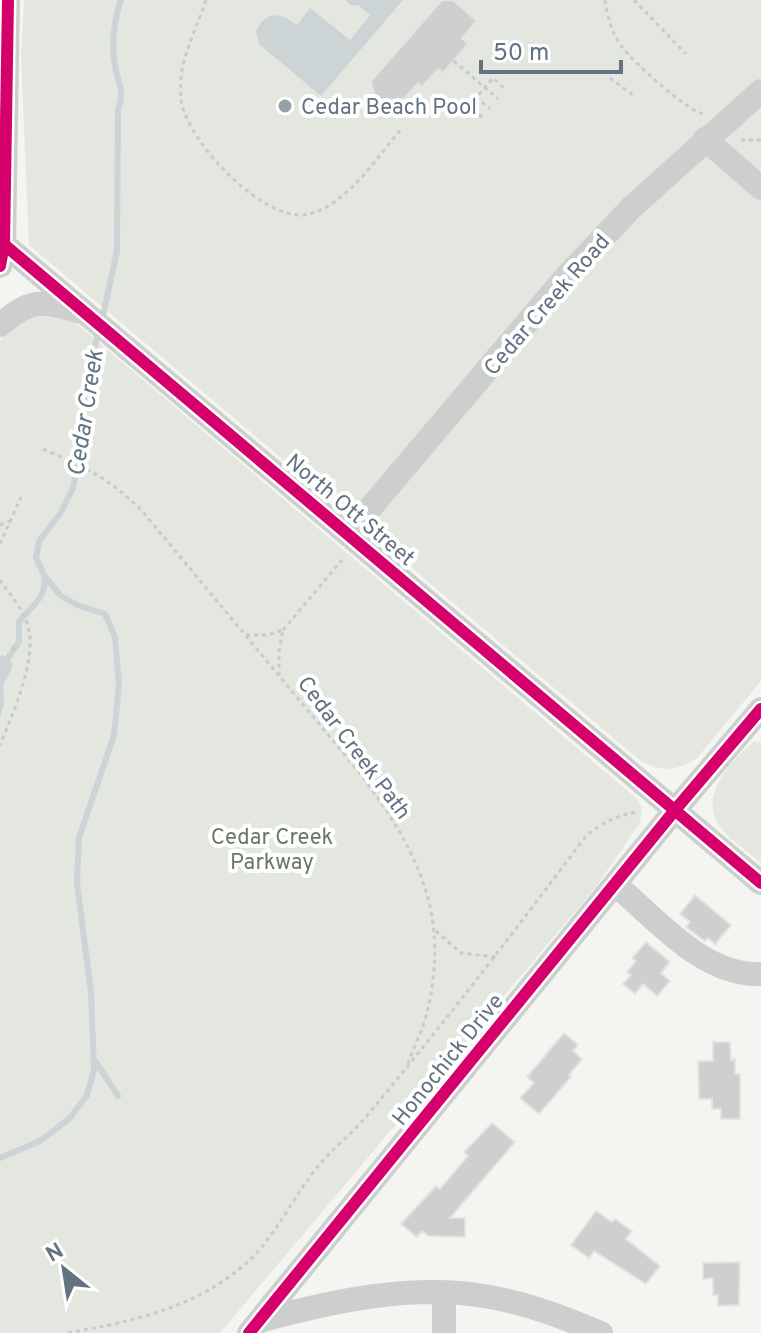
<svg xmlns="http://www.w3.org/2000/svg" width="761" height="1333" font-family="Overpass,sans-serif">
<style>
.green{fill:#e3e7df}
.water{fill:#ccd4d6}
.lines{fill:none;stroke-linecap:round;stroke-linejoin:round}
.stream{stroke:#ccd4d6;stroke-width:6}
.building{fill:#cecfcf;stroke:#e3e3e1;stroke-width:2}
.path{stroke:#cacacb;stroke-width:3;stroke-dasharray:4 4;stroke-linecap:butt}
.minor{stroke:#cdcece;stroke-width:24}
.cycleway-casing{stroke:#fff;stroke-width:17}
.cycleway{stroke:#d6006c;stroke-width:12}
.poi-dot{fill:#96a0a9;stroke:#fff;stroke-width:3}
.labels{text-anchor:middle;stroke-width:8;stroke-linejoin:round;paint-order:stroke}
.poi-label{font-size:22px;fill:#637382;stroke:#fff;text-anchor:start}
.street-label{font-size:22px;fill:#637382;stroke:#fff}
.park-label{font-size:22px;fill:#667962;stroke:#fff}
.water-label{font-size:24px;font-style:italic;fill:#5f767f;stroke:#fff}
</style>
<rect width="100%" height="100%" fill="#f4f4f1"/>
<!-- green -->
<path class="green" d="M24,0H761V681L697,758C677,771 664,772 642,762L29,245L21,56Z
M27,311L64,313L637,799L642,808L640,823L595,888L220,1333H0V343L2,335Z
M754,742H761V863C747,850 722,836 715,818C704,789 733,758 754,742Z"/>
<!-- water -->
<path class="water" d="M345,0H403L321,96L259,44L256,31C267,9 280,13 297,25L310,8L350,40L370,15L358,5H351Z
M3,655L12,663V668L3,685L4,704L0,718V656Z"/>
<g class="lines">
<!-- stream -->
<path class="stream" d="M102,320L117,251L118,111C125,84 119,90 115,66C111,46 114,19 121,0
M8,658L19,642V622C31,607 48,596 44,576
M96,1062L118,1096
M0,1158L40,1141L70,1118L87,1095L94,1070L91,993L77,883L79,838L114,735L119,684L115,637L105,614L77,605L61,596L44,575L36,558L39,541L60,514L73,488L84,433V386L99,331"/>
</g>
<!-- building -->
<path class="building" d="M442,0H453L477,21L462,38L468,44L443,73L438,69L422,87L418,83L400,103L397,100L380,119L371,81Z
M695,895L731,925L715,944L708,938L705,941L686,927L690,922L680,914Z
M646,942L670,962L661,973L670,981L657,996L643,984L635,994L623,984L631,975L627,972L636,961L632,958Z
M564,1033L578,1045L573,1051L582,1059L569,1075L571,1077L539,1114L520,1098L534,1083L527,1077Z
M713,1042H730L731,1060L735,1059V1074H740V1119H721V1109H712V1099H699L698,1061H713Z
M492,1123L515,1142L450,1218H465V1237L428,1236L422,1231L417,1237L401,1224L436,1186L440,1189L468,1156L464,1152Z
M596,1211L612,1222L615,1219L632,1231L626,1239L660,1266L646,1284L594,1251L589,1258L571,1245Z
M740,1262L739,1305L718,1306V1295H713V1278L703,1279V1263Z"/>
<g class="lines">
<!-- path -->
<path class="path" d="M206,0C195,34 177,62 181,99C186,141 265,225 309,214C348,204 377,157 402,128
M605,0C607,16 612,34 622,47C633,62 688,112 704,114
M634,0L686,54
M454,61L498,99
M610,78L634,96
M476,97L490,109
M482,117L469,106L493,78L506,90
M741,140H761
M43,449C87,468 108,477 143,512L359,772C417,850 451,913 427,1013C422,1031 413,1049 407,1066
M0,525L10,521
M0,544L21,497
M0,580C9,594 22,607 27,623C39,656 13,713 0,745
M283,630L342,560
M246,635H267L283,630L279,651V675
M12,647L17,653
M436,931L461,953L496,957
M68,1333C129,1322 187,1310 237,1271C273,1244 291,1199 318,1166C332,1149 351,1135 365,1118C442,1026 514,932 586,836C603,821 618,816 639,811"/>
<!-- minor -->
<path class="minor" d="M705,139L761,188
M0,241L761,883
M0,266L4,244L8,0
M0,325C29,300 41,299 77,311
M349,533L565,278L631,208L761,91
M615,884C656,919 704,977 761,974
M444,1294V1333
M259,1321C332,1301 414,1283 490,1297C529,1304 565,1318 601,1333
M249,1333L675,810L761,709"/>
<!-- cycleway casing -->
<g class="cycleway-casing">
<path id="cycleway" d="M0,241L761,883
M0,266L4,244L8,0
M249,1333L675,810L761,709"/>
</g>
<!-- cycleway -->
<use href="#cycleway" class="cycleway"/>
</g>
<!-- markers -->
<circle class="poi-dot" cx="285" cy="106" r="8"/>
<g class="labels">
<!-- poi labels -->
<g class="poi-label">
<text x="301" y="114">Cedar Beach Pool</text>
</g>
<!-- street labels -->
<g class="street-label">
<text transform="translate(546 304) rotate(-49)" y="8">Cedar Creek Road</text>
<text transform="translate(351 509) rotate(40)" y="8">North Ott Street</text>
<text transform="translate(355 747) rotate(53)" y="8">Cedar Creek Path</text>
<text transform="translate(447 1059) rotate(-51)" y="8">Honochick Drive</text>
</g>
<!-- park labels -->
<g class="park-label">
<text x="272" y="844">Cedar Creek<tspan x="272" dy="25">Parkway</tspan></text>
</g>
<!-- water labels -->
<g class="water-label">
<text transform="translate(85 413) rotate(-81)" y="8">Cedar Creek</text>
</g>
</g>
<!-- north arrow -->
<g transform="translate(64 1269) rotate(330)" stroke="#ffffff" stroke-width="6" paint-order="stroke">
<path d="M0-6L14 30L0 20L-14 30Z" fill="#637382"/>
<text y="-12" font-size="22" font-weight="bold" text-anchor="middle" fill="#637382">N</text>
</g>
<!-- scale -->
<path d="M481 60v12h140v-12" fill="none" stroke="#637382" stroke-width="4"/>
<text x="493" y="60" font-size="24" fill="#637382" stroke="#ffffff" stroke-width="6" paint-order="stroke">50 m</text>
</svg>
